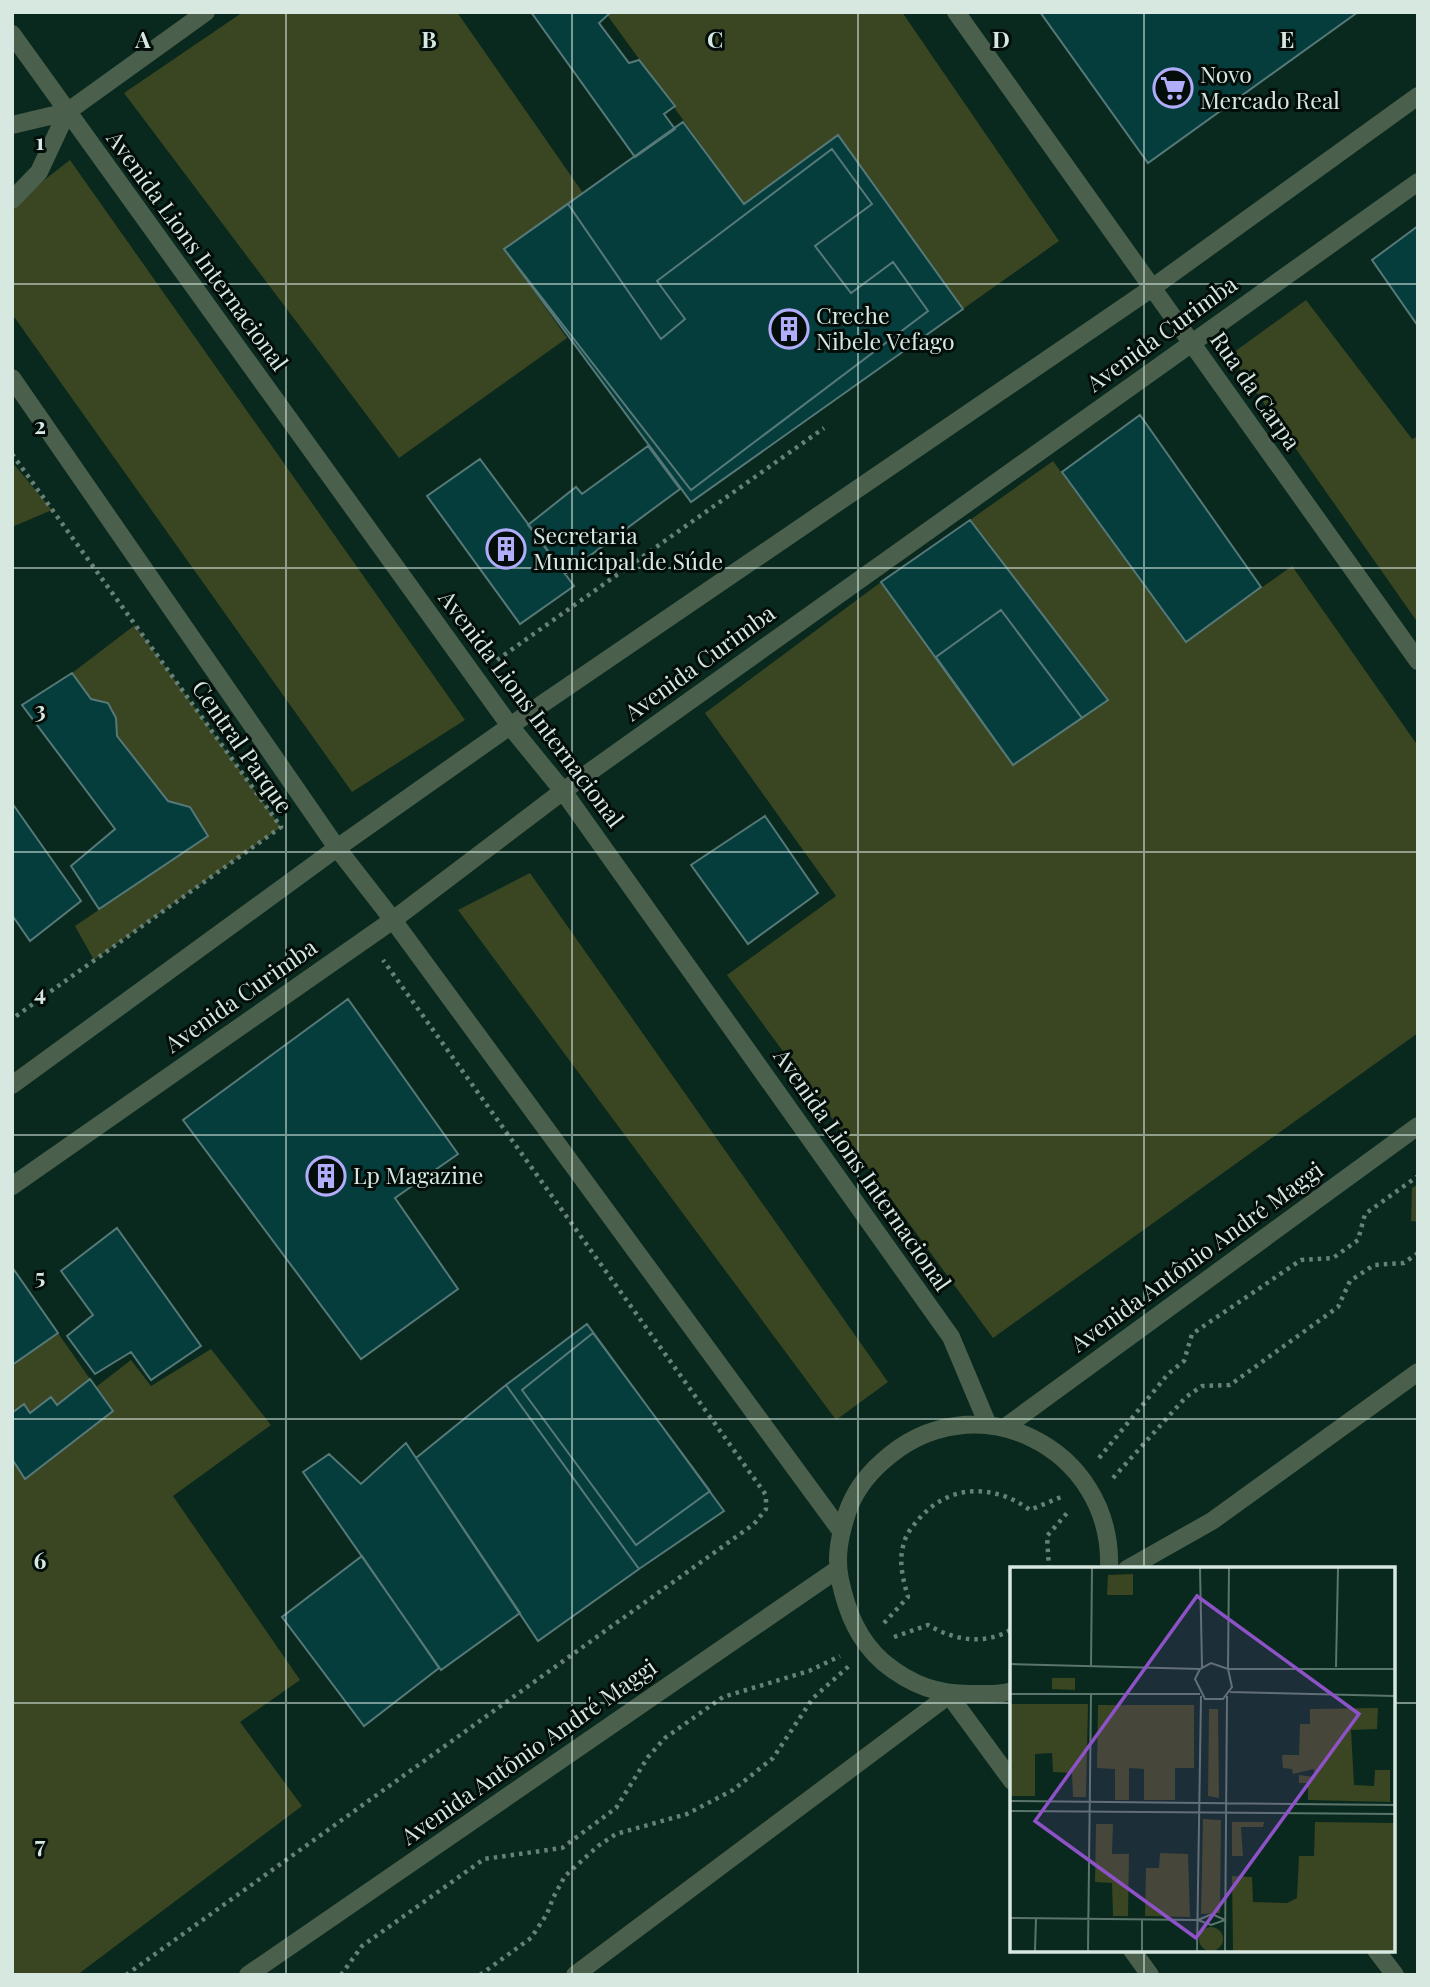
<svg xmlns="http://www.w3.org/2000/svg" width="1430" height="1987" font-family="'Playfair Display',serif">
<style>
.green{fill:#3a4522}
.building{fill:#053d3c;stroke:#567978;stroke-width:2}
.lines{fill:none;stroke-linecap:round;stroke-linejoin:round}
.path{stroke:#688178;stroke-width:4.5;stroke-dasharray:3.5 5;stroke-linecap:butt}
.minor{stroke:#4a5f4c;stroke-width:18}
.tertiary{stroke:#4a5f4c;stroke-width:18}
.grid{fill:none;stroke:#d7e8e1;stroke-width:2;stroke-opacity:0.55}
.labels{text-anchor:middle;stroke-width:6;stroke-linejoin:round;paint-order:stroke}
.poi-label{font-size:23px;fill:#d7e8e1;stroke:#030e0a;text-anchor:start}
.street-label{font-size:23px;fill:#d7e8e1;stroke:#030e0a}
.inset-road{fill:none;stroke:#5b756c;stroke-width:2}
.view{fill:#8d52c6;fill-opacity:0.15;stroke:#8d52c6;stroke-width:3.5}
.inset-edge{fill:none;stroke:#d7e8e1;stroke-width:3.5}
.grid-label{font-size:23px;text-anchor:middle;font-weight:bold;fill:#d7e8e1;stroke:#030e0a;stroke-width:6;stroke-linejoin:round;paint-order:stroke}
</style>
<rect width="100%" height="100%" fill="#09281e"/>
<!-- green -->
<path class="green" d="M243,12H457L583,193L504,249L567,338L399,458L124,93Z
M605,12H902L1059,241L963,309L838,135L744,204Z
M70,160L465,720L352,792L12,314V205Z
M1306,300L1412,439L1418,436V623L1230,355Z
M1053,461L1185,642L1292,566L1418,746V1033L993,1338L727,975L836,896L705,713L881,582L1106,700L970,520Z
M12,462L52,510L12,527Z
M135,625L281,827L94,960L75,926L208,836L190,807L168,801L117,736L116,718L108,703L91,699L72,673Z
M530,873L888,1382L836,1420L458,910Z
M1418,1184V1222L1411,1221L1412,1188Z
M58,1333L90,1379L57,1405L51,1397L30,1413L24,1405L12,1413V1365Z
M211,1349L271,1425L173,1496L300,1680L240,1722L302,1806L77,1975H12V1459L25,1478L113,1411L96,1387L131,1360L151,1386Z"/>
<!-- building -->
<path class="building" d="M531,12H611L599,23L629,63L639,60L675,106L664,114L675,129L635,157Z
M1040,12H1358L1148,163Z
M683,122L744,204L838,135L963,309L691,502L504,249Z
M832,149L872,204L815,246L851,293L893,262L928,311L691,490L504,249L568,204L661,339L685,319L657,281Z
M1418,226V326L1372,260Z
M1140,415L1261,587L1186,642L1062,472Z
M648,446L680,489L565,574L528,525L576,487L582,494Z
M480,459L574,586L520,624L427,496Z
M970,520L1108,700L1013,765L881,582Z
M1001,610L1082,718L1013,765L936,657Z
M72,673L91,699L108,703L116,718L117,736L168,801L190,807L208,836L99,909L71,866L115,829L22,705Z
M12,803L81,901L30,941L12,915Z
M765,816L818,893L748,944L691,865Z
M348,999L458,1154L395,1198L458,1289L361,1359L183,1120Z
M117,1228L201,1346L151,1380L131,1352L95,1374L67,1336L93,1315L61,1271Z
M12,1267L58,1333L12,1365Z
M587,1324L724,1511L639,1569L506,1385Z
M593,1333L710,1491L636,1545L522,1390Z
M90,1379L113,1411L25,1479L12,1459V1413L24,1404L30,1413L51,1397L57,1405Z
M506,1385L639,1569L538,1641L416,1458Z
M406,1443L520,1613L441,1670L303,1472L329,1454L361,1484Z
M362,1556L439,1668L364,1726L282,1617Z"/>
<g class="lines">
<!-- path -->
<path class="path" d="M12,454L281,827L12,1019
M497,660L824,428
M1099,1458L1168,1374L1184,1361L1192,1334L1301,1260L1333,1258L1358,1240L1365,1214L1418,1176
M1113,1478L1186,1397L1202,1386L1230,1385L1338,1307L1350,1281L1374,1265L1404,1263L1418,1253
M1049,1569L1047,1536L1068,1512
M884,1623L908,1597C903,1579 898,1561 904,1543C906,1534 912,1527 918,1520C948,1484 993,1483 1030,1510L1061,1497
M894,1637L928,1625C954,1640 984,1646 1012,1629
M126,1975L754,1524L766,1509V1495L383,960
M341,1975L362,1946L484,1859L562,1848L616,1808L648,1757L665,1738L723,1697L809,1671L840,1656
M480,1975L531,1938L547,1914L553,1898L565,1876L598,1846L616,1834L687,1814L733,1790L773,1758L813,1698L849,1666"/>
<!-- minor -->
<path class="minor" d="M956,12L1418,661
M12,125L67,112L206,12
M12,200L39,172L67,112"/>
<!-- tertiary -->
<path class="tertiary" d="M12,34L510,726L563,791L951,1337L988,1425
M12,378L337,848L393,920L841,1531
M12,1085L337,848L510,726L1152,288L1418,96
M12,1186L393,920L563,791L1418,182
M1004,1428L1418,1126
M1127,1569L1212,1521L1418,1372
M1012,1691C1000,1695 988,1694 975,1694C939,1695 912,1686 883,1662C858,1640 847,1612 840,1580C835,1556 840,1535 847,1513C854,1492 867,1475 883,1461C974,1378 1114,1447 1109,1569
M949,1695L1012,1781
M1132,1950L1150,1975
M1376,1950L1395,1975
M248,1975L838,1569
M575,1975L949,1695"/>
</g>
<!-- grid -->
<path class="grid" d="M286,12V1975M572,12V1975M858,12V1975M1144,12V1569M12,284H1418M12,568H1418M12,852H1418M12,1135H1418M12,1419H1418M12,1703H1012M1393,1703H1418M1144,1950V1975"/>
<!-- icons -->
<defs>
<g id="supermarket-ring" transform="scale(2.0125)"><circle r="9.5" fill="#030e0a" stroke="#b1adfa" stroke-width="1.5"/><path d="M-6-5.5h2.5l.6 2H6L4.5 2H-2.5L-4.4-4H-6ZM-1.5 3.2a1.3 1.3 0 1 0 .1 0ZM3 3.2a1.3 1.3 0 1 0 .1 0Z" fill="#b1adfa"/></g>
<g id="building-ring" transform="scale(2.0125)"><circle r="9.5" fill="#030e0a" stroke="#b1adfa" stroke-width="1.5"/><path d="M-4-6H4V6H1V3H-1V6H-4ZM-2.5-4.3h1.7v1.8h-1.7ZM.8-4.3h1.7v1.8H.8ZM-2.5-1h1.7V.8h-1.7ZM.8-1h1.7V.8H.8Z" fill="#b1adfa"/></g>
</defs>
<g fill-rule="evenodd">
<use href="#supermarket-ring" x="1173" y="88"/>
<use href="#building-ring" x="789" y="329"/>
<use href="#building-ring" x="506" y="549"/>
<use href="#building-ring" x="326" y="1176"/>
</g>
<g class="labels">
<!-- poi labels -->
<g class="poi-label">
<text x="1200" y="83">Novo<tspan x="1200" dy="26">Mercado Real</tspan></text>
<text x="816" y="324">Creche<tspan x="816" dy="26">Nibele Vefago</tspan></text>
<text x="533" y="544">Secretaria<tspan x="533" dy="26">Municipal de Súde</tspan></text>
<text x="353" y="1184">Lp Magazine</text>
</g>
<!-- street labels -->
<g class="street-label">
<text transform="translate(197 251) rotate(54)" y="8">Avenida Lions Internacional</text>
<text transform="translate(1162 334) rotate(-36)" y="8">Avenida Curimba</text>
<text transform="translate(1255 391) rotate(55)" y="8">Rua da Carpa</text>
<text transform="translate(700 663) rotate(-36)" y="8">Avenida Curimba</text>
<text transform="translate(531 709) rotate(53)" y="8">Avenida Lions Internacional</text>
<text transform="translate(242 747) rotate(55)" y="8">Central Parque</text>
<text transform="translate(241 996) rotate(-35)" y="8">Avenida Curimba</text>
<text transform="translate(862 1170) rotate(55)" y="8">Avenida Lions Internacional</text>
<text transform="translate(1197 1257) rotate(-36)" y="8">Avenida Antônio André Maggi</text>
<text transform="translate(529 1752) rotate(-35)" y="8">Avenida Antônio André Maggi</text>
</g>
</g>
<!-- overview -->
<g transform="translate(1010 1567)">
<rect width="385" height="385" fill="#09281e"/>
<path d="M123,7V28H97L98,8ZM42,111H65V123L42,122ZM0,137H78L76,230H63L62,206L43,205L42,186L25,187V229H0ZM88,138H184V201H165V233H134V202L119,201V233H105V202L87,201ZM368,141L367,162L341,163L344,218L364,219L365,203H380V235L298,233V216H289V208L304,210V202L283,207L282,202L273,201L272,188H289L290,157H300V142ZM199,142H208L209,231L198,229ZM193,252L211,253L210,346L191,347ZM222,255H254L253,260H231L233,289H222ZM305,255L385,256V384H223L222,309L242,310L243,335L277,336L287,331L289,289H304ZM86,257H103L102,287H119L118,349H103L102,316L85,315ZM150,286L178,287L180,350L135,349L136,301H149ZM189 372a12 12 0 1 1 24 0a12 12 0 1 1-24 0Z" fill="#3a4522"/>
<path class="inset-road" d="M190,1L192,100M219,1L218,102L222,120L213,132H195L185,112L190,102L201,96L218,102H385M0,97L190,102M81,100L82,1M326,100L328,1M220,125L385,129M0,127H190M0,234L385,238M0,244L385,247M0,351L188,353L201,358L215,353M188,353L202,347L215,353M25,384L26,351M78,384L81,128M132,384V352M187,384L191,129M215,384L217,129"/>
<path class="view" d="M187,29L349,147L186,371L25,254Z"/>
<rect width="385" height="385" class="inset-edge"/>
</g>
<g class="grid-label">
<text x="143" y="48">A</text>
<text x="429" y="48">B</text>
<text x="715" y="48">C</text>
<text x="1001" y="48">D</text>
<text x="1287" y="48">E</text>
<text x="40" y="150">1</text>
<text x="40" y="434">2</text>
<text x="40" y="718">3</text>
<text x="40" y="1001">4</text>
<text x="40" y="1285">5</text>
<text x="40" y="1569">6</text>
<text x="40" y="1853">7</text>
</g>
<!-- border -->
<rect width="1430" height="1987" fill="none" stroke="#d7e8e1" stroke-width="28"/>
</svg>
